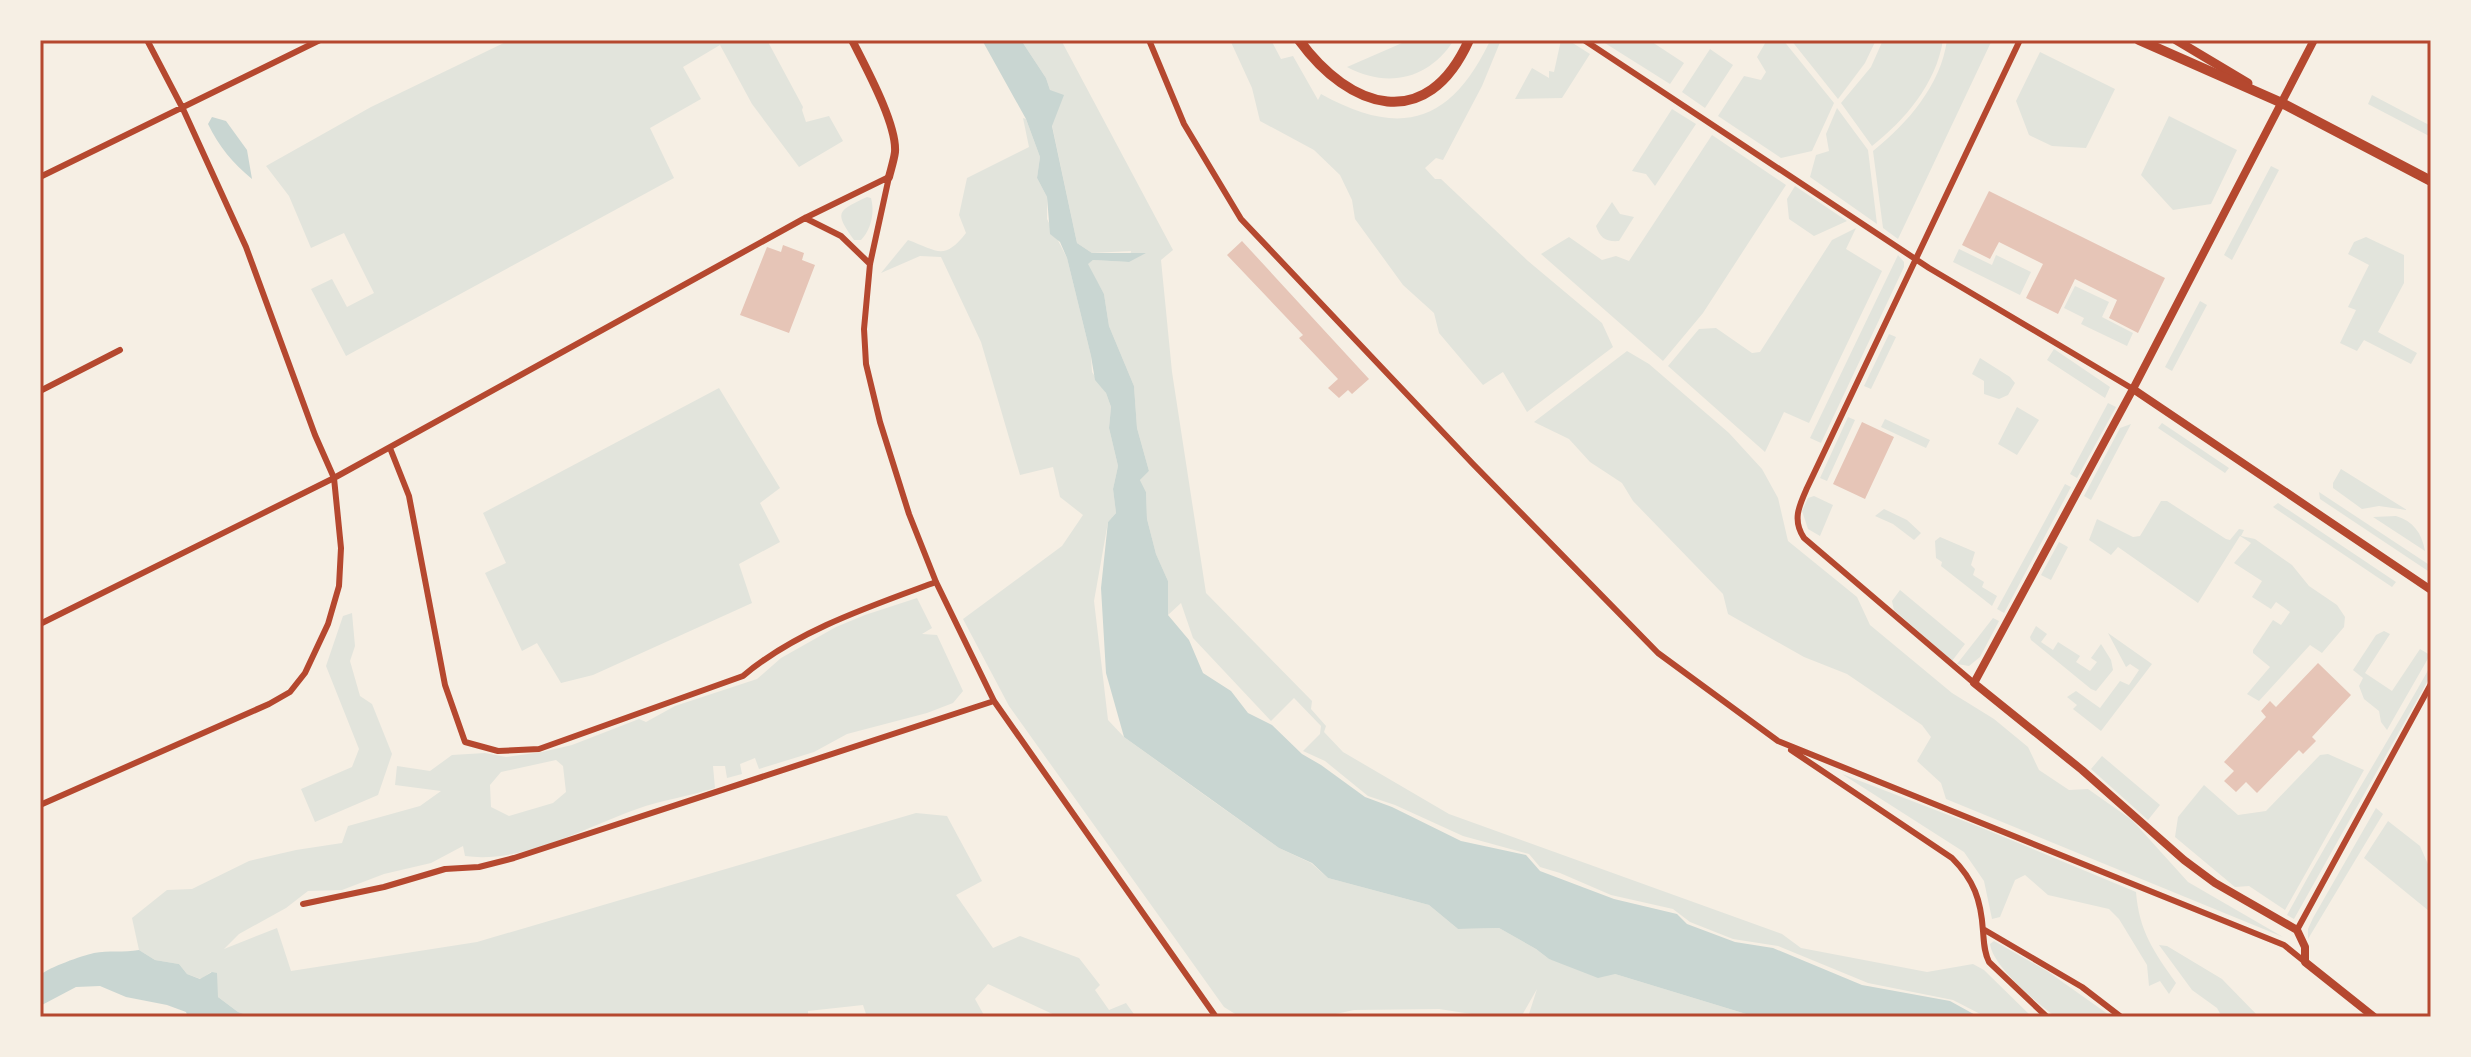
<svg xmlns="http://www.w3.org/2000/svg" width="2471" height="1057" font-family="Ubuntu,sans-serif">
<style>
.green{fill:#e2e4dc;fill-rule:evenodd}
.water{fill:#c9d6d2}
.building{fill:#e6c5b7}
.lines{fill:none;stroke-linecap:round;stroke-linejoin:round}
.minor{stroke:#b5482f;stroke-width:6}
.tertiary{stroke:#b5482f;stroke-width:8}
.secondary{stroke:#b5482f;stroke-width:9}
.primary{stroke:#b5482f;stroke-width:10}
.neatline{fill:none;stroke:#b5482f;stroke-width:3}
</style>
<rect width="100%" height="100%" fill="#f6efe4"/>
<!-- green -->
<path class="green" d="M510,40H767L803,107L802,110L806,122L829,116L843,141L799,167L752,104L720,45L683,67L701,99L650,128L674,178L346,356L311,289L332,279L347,307L374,293L344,233L311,248L289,196L266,166L371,107Z
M1021,40H1061L1173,250L1161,260L1172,372L1206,593L1312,701L1311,709L1326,726L1324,732L1343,752L1449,814L1782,934L1801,948L1927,972L1973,964L1984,970L2032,1017H1986L1953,1000L1868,983L1778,946L1733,939L1690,922L1673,909L1611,895L1560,873L1540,867L1529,854L1463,836L1395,805L1368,796L1325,761L1303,751L1320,734L1321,726L1294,698L1271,721L1193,638L1181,603L1168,615V581L1156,554L1147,519L1146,492L1140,480L1149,471L1137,428L1134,386L1109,326L1104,294L1087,264L1093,260L1129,262L1131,251L1092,253L1077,243L1052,125L1050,90L1046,78Z
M1230,40H1271L1281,59L1293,56L1318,100L1321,94C1399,137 1449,125 1489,43L1493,40H1501L1482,86L1443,160L1436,158L1425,168L1435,179H1441L1528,261L1602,323L1613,347L1527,412L1503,372L1483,385L1439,333L1434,313L1403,285L1355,219L1352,200L1340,175L1314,150L1260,121L1252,88Z
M1409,40H1454C1429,79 1388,89 1347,67Z
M1561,40H1568L1590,54L1562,98L1515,99L1532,68L1549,78V71L1554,72Z
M1600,40H1649L1684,63L1670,84Z
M1767,40H1783L1834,103L1812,151L1781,158L1718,116L1744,76L1761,80L1766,72L1757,57Z
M1791,40H1876L1865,63L1838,99Z
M1883,40H1943C1936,84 1905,120 1872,146L1841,103L1871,67Z
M1947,40H1992L1898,239L1883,228L1873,151C1907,124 1941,85 1947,40Z
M1710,49L1733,65L1705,108L1682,92Z
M2040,52L2115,89L2086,148L2052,146L2029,135L2016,101Z
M2372,95L2431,126V137L2368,104Z
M1837,108L1868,150L1877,224L1810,177L1816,155L1829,151L1826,134Z
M1672,109L1696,124L1655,186L1646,174L1632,171Z
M2169,116L2237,150L2211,204L2173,210L2141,175Z
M1023,118L1026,119L1040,157L1037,178L1047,197V219L1067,258L1091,356L1092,372L1106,393L1111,407L1109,428L1118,466L1113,489L1116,513L1108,522L1094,601L1108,720L1124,737L1210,799L1279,848L1311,863L1328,878L1429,905L1458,929L1499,928L1536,949L1549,959L1615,974L1756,1017H1528L1537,989L1521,1017H1491L1439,1009L1354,1010L1322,1017H1240L1224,1007L1009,706L963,619L1062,546L1083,515L1060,497L1053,467L1020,475L981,342L941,257L920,256L881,273L908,240C938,251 944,261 966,233L959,215L967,178L1029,147Z
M1712,135L1786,185L1703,313L1663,361L1541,254L1569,237L1602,260L1616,256L1629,261Z
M2271,166L2279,170L2232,260L2224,255Z
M1795,186L1847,221L1814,236L1789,219L1787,199Z
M867,197L871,198C875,213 871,230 861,240H854C834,212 837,211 867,197Z
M1612,202L1620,214L1634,217L1619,241C1606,242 1600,238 1596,226Z
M1856,228L1846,249L1882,271L1809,423L1784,412L1765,452L1668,366L1699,329L1716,328L1752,353L1760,352L1832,240Z
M2366,237L2404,255V283L2378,332L2417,353L2411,364L2364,340L2357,351L2340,343L2356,310L2348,307L2369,265L2348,254L2354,242Z
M1959,249L1992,265L1996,255L2031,272L2020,295L1953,262Z
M1898,255L1904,262V267L1821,443L1810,438Z
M2075,286L2109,302L2102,317L2133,333L2127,346L2081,324L2084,318L2064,308Z
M2200,301L2207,305L2172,371L2165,367Z
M1889,334L1896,337L1871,389L1864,386Z
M2054,349L2110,387L2105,398L2047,360Z
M1627,351L1649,364L1729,433L1762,469L1778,498L1788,541L1857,597L1870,625L1952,693L1994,719L2028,747L2039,770L2069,790L2088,789L2132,820L2188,882L2283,937L1946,799L1941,783L1917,761L1931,737L1922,725L1847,674L1804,657L1728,614L1723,594L1633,501L1622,483L1590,462L1569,439L1534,422Z
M1980,358L2010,377L2015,383L2008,395L1999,399L1984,394V381L1972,374Z
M719,388L780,488L760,503L780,542L739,564L752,603L593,675L561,683L537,643L522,651L485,573L506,563L483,513Z
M2108,403L2116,407L2077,478L2070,474Z
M2017,407L2039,420L2017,455L1998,444Z
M1848,417L1855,420L1827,481L1820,478Z
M1885,419L1930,440L1926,448L1881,427Z
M2162,423L2229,468L2225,473L2158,428Z
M2131,424L2091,500L2084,496L2120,428Z
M2341,469L2407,510L2379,506L2362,509L2333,488V483Z
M2065,484L2071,487L2004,613L1997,609Z
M2319,492L2431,566V573L2320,499Z
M1814,496L1833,505L1820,536L1808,529L1802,511L1808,498Z
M2161,501H2167L2226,539L2230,540L2239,529L2244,530L2241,536L2255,539L2292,565L2309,586L2337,605L2345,617L2344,627L2322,653L2310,645L2259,701L2247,694L2270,667L2253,653V650L2273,620L2281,625L2290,612L2276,602L2271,609L2252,597L2262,581L2234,563L2251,543L2240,536L2198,603L2118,547L2111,555L2089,540L2097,519L2133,537L2140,536Z
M2278,503L2396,582L2392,587L2273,507Z
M1884,509L1907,520L1921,533L1914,540L1893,524L1875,516Z
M2396,516C2413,521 2422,533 2425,551L2373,517Z
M1940,537L1975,552L1971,565L1975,569L1973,575L1984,582L1982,587L1997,596L1992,606L1941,566L1942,562L1936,558L1935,541Z
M2059,542L2068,547L2051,580L2041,575Z
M1900,590L1965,644L1952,661L1894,610L1892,601Z
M917,598L932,628L922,634L937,635L963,691L953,703L927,713L847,734L814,752L759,769L755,758L740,764L742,774L727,778L725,766H713L715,788C690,796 662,800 637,809C583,828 523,864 465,856L463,846L431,863L384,874L342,890L308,891L286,908L239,934L224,949L277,928L291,971L477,942L916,813L947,816L982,881L956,895L993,948L1020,936L1079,958L1100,985L1095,990L1109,1010L1126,1003L1136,1017H1059L988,984L975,999L985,1017H867L863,1005L808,1011V1017H253L238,1012L218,997L211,972L201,979L187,974L179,964L155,960L139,950L132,918L167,890L192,889L249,861L296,850L342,843L348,826L420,806L441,791L395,785L397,766L430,771L452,755L485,753L506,757L542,752L572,745L639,719L646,722L675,706L757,679L781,658L836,627L865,615ZM556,760L563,766L566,792L553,803L509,816L491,807L490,785L501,772Z
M352,613L355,646L350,661L360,696L372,704L392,754L378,795L315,822L301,789L352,767L359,749L326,666L343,616Z
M1993,618L1999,621L1980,657L1969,666L1957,664Z
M2036,626L2047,634L2041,642L2053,650L2058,642L2080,656L2076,662L2090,671L2097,662L2091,658L2101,644L2111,660L2113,670L2096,691L2091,689L2031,640L2030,637Z
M2384,631L2390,634L2365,673L2392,691L2420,649L2430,655L2387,730L2381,722L2379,711L2364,699L2359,686L2363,678L2353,670L2376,635Z
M2108,633L2152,664L2101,731L2073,709L2077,705L2067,697L2076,691L2100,708L2120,681L2129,685L2139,670L2130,664L2126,667Z
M2431,665V675L2294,919L2287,915C2333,830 2384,749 2431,665Z
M2328,754L2364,770L2285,910L2249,886L2235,887L2175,837L2178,817L2204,785L2238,815L2266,811L2320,755Z
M2102,756L2160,805L2148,820L2091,769Z
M1842,774L1982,828L2136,892C2139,931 2154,952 2176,983L2169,994L2160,981L2149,986L2147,965L2119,919L2109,909L2048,895L2025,875L2015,880L2000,917L1992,919L1984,881L1964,852Z
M2376,808L2383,814L2308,939V929L2313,918Z
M2388,821L2420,846L2431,871L2429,911L2364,858Z
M1994,941L2047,971L2112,1017H2056C2037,1003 1993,967 1990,944Z
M2159,945L2167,946L2222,979L2259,1017H2222L2217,1008L2192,990Z"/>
<!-- water -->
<path class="water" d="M982,40H1021L1046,78L1050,90L1064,95L1052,126L1077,243L1092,253H1146L1129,262L1093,260L1088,264L1104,294L1109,326L1134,386L1137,428L1149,471L1140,480L1146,492L1147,519L1156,554L1168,581V615L1189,640L1203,673L1231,691L1248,713L1272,725L1302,754L1321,765L1365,797L1392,807L1461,841L1526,855L1540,871L1614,899L1677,914L1687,924L1735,942L1773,948L1862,985L1950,1001L1979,1017H1756L1615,974L1598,978L1549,959L1536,949L1499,928L1458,929L1429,905L1328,878L1312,863L1279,848L1124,737L1106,673L1101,588L1108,522L1116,513L1113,489L1118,466L1109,428L1111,407L1106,393L1095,380L1091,356L1067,258L1060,242L1050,234L1047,197L1037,178L1040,157L1026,119Z
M212,117L226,121L247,150L252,179C233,163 219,147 208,124Z
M139,950L155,960L179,964L187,974L200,979L212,972L217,973L218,997L238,1012L253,1017H188L186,1012L167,1005L126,997L100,986L76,987L40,1006V975C50,967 81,956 94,953C108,950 124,953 139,950Z"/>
<!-- building -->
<path class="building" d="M1989,191L2165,278L2138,333L2109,318L2117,300L2075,279L2058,314L2026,298L2043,264L1999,242L1990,259L1962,245Z
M1242,241L1369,379L1352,394L1348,390L1339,398L1328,388L1338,379L1299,338L1303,335L1227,255Z
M783,245L804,253L802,260L815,265L789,333L740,315L767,247L781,252Z
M1862,422L1894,437L1865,499L1833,484Z
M2318,663L2351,695L2312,737L2316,741L2303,754L2299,750L2257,793L2246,782L2236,792L2224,781L2234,771L2224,762L2266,717L2261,711L2270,701L2276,707Z"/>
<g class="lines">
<!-- minor -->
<path class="minor" d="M1149,40L1184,124L1241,219L1473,464L1658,653L1778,741L2284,945L2305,962
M1584,40L1929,268L2133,389
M40,177L320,40
M889,177L870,264L864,329L866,364L880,422L909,514L936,582L994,701L1216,1017
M805,218L841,236L870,264
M40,391L120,350
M390,448L409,496L445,685L465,742L498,751L539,749L743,676C796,631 871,606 936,582
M40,624L334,478L805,218L889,177
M1974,683L1804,538C1792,520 1799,506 1807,488L2020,40
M1791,750L1952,858C1974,880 1981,900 1983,931C1984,943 1984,952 1989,962L2047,1017
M40,805L269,704L290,692L305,673L328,624L339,586L341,548L334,478L315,435L246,247L183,109L147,40
M303,904L384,887L445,869L479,867L514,858L994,701
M1983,929L2082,987L2121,1017
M2297,930L2431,684
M1358,1017H1408"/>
<!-- tertiary -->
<path class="tertiary" d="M852,40C865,66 897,124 895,152C894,160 891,169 889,177
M2314,40L2133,389L1974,683L2082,770L2184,860L2215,883L2297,930L2305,947V962L2374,1017
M2133,389L2431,590"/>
<!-- secondary -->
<path class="secondary" d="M2176,40L2248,83"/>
<!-- primary -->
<path class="primary" d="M1299,40C1350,110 1427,134 1469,40
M2139,40L2282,103L2431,181"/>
</g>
<!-- border -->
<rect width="2471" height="1057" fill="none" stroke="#f6efe4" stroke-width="84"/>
<rect x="42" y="42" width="2387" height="973" class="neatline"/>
</svg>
